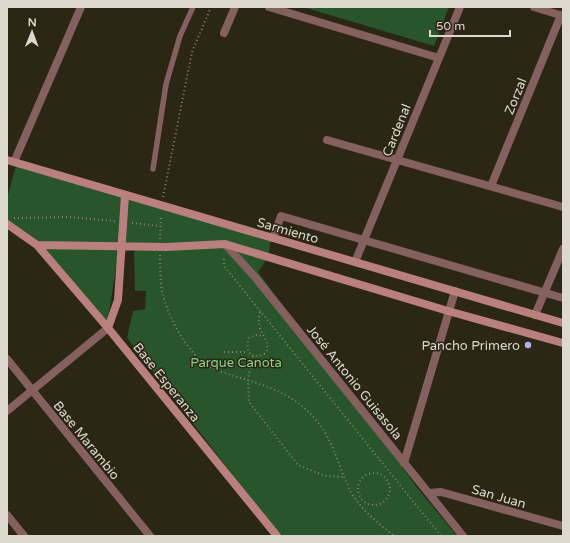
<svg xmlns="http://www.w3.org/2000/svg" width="570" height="543" font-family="'Varela Round',sans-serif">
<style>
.green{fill:#28552b}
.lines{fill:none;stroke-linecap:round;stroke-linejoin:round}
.path{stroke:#878274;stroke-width:2;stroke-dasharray:1 3;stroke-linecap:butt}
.lane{stroke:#84605f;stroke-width:5.5}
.street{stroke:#84605f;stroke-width:8}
.secondary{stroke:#b9807e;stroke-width:8}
.poi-dot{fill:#b7abf8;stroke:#2c2615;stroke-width:1.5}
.labels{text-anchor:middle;stroke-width:3;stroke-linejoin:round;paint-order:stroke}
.street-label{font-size:13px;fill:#dcd8cd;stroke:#2c2615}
.poi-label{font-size:13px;fill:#dcd8cd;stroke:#2c2615;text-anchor:end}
.park-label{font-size:13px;fill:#84d688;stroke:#2c2615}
</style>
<rect width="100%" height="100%" fill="#2c2615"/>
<!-- green -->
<path class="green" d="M303,7H449L434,46Z
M16,165L123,196L119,246L37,243L7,222V199Z
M128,199L271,239L268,257L258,272L419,490L457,536H280L127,338L133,311L145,309L146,291H135L134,248L224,243L125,245Z
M39,245L119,248L107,326Z"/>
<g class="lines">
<!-- path -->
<path class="path" d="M163,197L192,52L211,7
M14,218L68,217L115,221
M132,223L160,226
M160,239L161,215
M160,255C160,267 160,279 162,291C167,316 189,357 212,368C250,384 287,385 316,420C335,442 339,471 353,496C364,512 379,524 394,536
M224,259V266L441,536
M260,312C254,334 272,337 266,353C251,361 244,352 249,338L256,335L262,336
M224,352H248
M253,356L248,379L249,402L298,465L325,476L345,477
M358 489a16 16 0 1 1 32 0a16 16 0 1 1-32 0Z"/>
<!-- lane -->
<path class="lane" d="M153,169L166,84L180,36L193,7"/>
<!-- street -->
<path class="street" d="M269,7L439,58
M534,7L563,16
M224,33L235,7
M327,140L563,207
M14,162L81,7
M491,186L561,15
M273,238L281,216L563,298
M225,244L255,277L463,536
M355,262L460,7
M535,315L563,249
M7,359L150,536
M7,411L108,328
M404,463L455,291
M429,493L441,492L563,526
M7,515L24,536"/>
<!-- secondary -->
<path class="secondary" d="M7,160L563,323
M7,224L37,245L167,247L225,244L448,311L563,343
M37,245L108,328L277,536
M108,328L118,300L125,195"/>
</g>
<!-- markers -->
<circle class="poi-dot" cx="528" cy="345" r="4"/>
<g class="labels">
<!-- street labels -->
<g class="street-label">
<text transform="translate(515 96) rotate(-68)" y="5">Zorzal</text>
<text transform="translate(396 130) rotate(-68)" y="5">Cardenal</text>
<text transform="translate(288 230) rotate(16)" y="5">Sarmiento</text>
<text transform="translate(167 382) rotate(51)" y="5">Base Esperanza</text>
<text transform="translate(355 382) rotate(51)" y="5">José Antonio Guisasola</text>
<text transform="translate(87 440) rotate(51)" y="5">Base Marambio</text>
<text transform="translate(499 496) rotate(16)" y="5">San Juan</text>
</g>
<!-- poi labels -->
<g class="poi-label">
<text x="520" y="350">Pancho Primero</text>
</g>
<!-- park labels -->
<g class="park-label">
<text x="236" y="367">Parque Canota</text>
</g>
</g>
<!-- border -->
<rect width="570" height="543" fill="none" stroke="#dcd8cd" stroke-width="16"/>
<!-- north arrow -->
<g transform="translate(32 32) rotate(1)" stroke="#2c2615" stroke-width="3" paint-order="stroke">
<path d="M0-3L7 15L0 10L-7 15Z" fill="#dcd8cd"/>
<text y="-6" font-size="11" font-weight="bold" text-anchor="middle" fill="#dcd8cd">N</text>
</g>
<!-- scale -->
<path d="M430 30v6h80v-6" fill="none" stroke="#dcd8cd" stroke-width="2"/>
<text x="436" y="30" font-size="12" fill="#dcd8cd" stroke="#2c2615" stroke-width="3" paint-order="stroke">50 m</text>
</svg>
